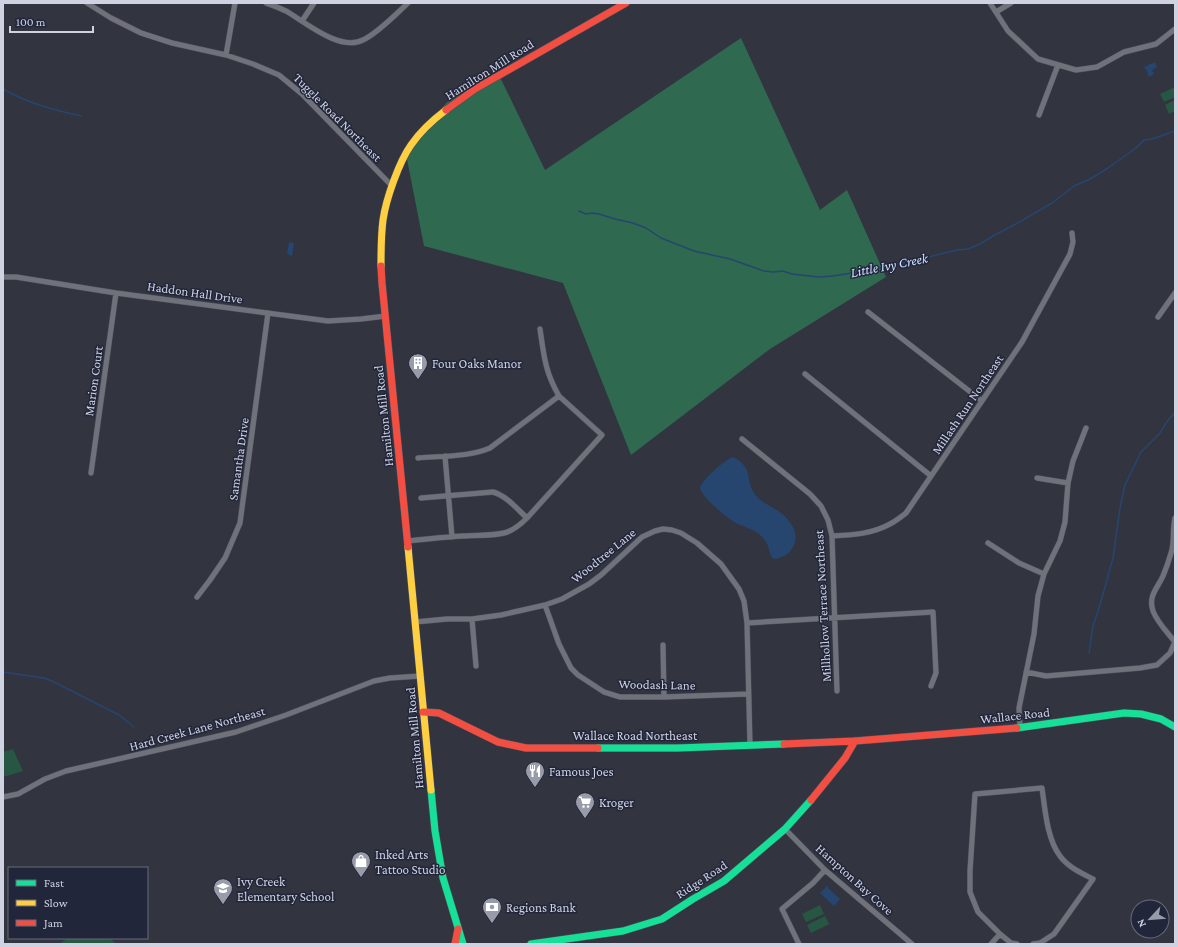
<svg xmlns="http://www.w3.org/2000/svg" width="1178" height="947" font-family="'Crimson Pro',serif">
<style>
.green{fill:#275742}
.forest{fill:#2f694f}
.water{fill:#26466f}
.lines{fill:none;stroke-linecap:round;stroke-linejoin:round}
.stream{stroke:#26466f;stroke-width:1.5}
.street-casing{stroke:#4e505b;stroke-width:6}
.fast-casing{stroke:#4e505b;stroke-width:8}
.slow-casing{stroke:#4e505b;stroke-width:8}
.jam-casing{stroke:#4e505b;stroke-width:8}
.street{stroke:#70727b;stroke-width:5}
.fast{stroke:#16e098;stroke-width:7}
.slow{stroke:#ffcf43;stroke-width:7}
.jam{stroke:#f24e42;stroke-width:7}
.labels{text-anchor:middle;stroke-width:3;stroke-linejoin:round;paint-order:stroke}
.street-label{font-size:13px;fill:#cfd2e0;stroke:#22263b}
.poi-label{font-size:13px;fill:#cfd2e0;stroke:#22263b;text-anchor:start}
.water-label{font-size:14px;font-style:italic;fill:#cbe1fe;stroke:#22263b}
</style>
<rect width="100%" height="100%" fill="#323440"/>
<!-- green -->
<path class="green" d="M1175,87V97L1164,102L1160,94Z
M1175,100V111L1169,114L1165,105Z
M13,749L23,771L3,777V752Z
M820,905L824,914L806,922L802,914Z
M825,916L829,924L811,933L807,925Z
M67,938H110L116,944H60Z"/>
<!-- forest -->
<path class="forest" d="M741,38L820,210L847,190L886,277L770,349L631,455L563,283L424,246L405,149L450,99L499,75L545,170Z"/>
<!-- water -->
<path class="water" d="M1155,62L1157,67L1152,70L1154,74L1149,77L1146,69H1145L1144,67Z
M289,242L294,243L292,256L287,254Z
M733,457C754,468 745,478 754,493C760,503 773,506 781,513C791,521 799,533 794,545C790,554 784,557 775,559L772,558C768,549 769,543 761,536C754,529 744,527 736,523C724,516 708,502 701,491L700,488C702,480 724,460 733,457Z
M827,886L829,887L828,888L840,899L834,906L820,893Z"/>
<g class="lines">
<!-- stream -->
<path class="stream" d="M3,89C27,103 54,110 81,116
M579,211L586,214L592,213L599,214L615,219L633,223L646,228L661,238L694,251L730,259L764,271L773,272L783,271L792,274L818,277L833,276L864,271L920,259L957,250L968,249L980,244L993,236L1014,225L1052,203L1074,186L1090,179L1108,168L1136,148L1144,140L1152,139L1175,131
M1089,653L1093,626L1100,605L1113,558L1120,508L1125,485L1141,452L1160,433L1166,423L1175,412
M3,672L44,678L52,681L119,715L134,727"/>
<!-- street casing -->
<g class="street-casing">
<path id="street" d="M87,3L111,18L141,33L172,43L226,55L253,64L279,75L302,94L392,186
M266,3C273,5 279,8 286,11C305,22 340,52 363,40C378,33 396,14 408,3
M990,3L1008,31L1038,59L1076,70L1097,67L1124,52L1156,44L1175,29
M996,12L1011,3
M302,21L314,3
M226,55L235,3
M1039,115L1058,65
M3,277H16L116,293L328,321L361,319L386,316
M868,312L982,401
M1158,317L1175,293
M805,374L931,476
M742,439L810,494L821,506L828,520L832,536L837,691
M445,456L452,537
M418,458C440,456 470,457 490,448L559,396
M91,473L116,293
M1037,478L1068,483
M421,498L493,492C507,496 517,509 527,518
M832,536C852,535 872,534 890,524C896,521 901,517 906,513L1022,342L1070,254L1073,242L1072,233
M408,541C426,539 445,537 463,536C476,535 491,536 504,533C513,531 520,525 527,518L602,435L559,396C545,372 544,356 540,329
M988,543L1019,563L1044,574
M197,597L210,580L225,558L240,523L268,313
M545,605L559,644L571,668L578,675L604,692L620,697H664L748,694
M472,619L476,666
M415,622L447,619H472L501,615L545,605L562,599L589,584L601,575L642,537L655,531L663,529L672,530L681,533L697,543L721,564L739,589L744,601L747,623L750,745
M747,623L933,612L936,673L931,686
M1175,642C1167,632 1157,622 1153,611C1148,596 1157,589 1163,576C1166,569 1169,560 1171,553C1175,542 1172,530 1175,518
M663,645L664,697
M1026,672L1046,676L1140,668L1157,665L1170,653L1175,642
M1020,728L1019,708L1034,634L1038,596L1044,574L1060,541L1065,522L1068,483L1073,461L1086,428
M3,797L18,794L45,779L66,771L236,732L286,715L374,681L390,678L420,676
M785,829L825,870L912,944
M799,944L782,909L813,883L825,870
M991,944L1000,934
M1017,944L1011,943L1000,934L978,912L970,892V871L975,794L1042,788C1045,809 1047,839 1060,856C1068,867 1081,873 1093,879L1054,934L1040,943L1033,944"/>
</g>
<!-- fast casing -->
<g class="fast-casing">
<path id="fast" d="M1017,728L1124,713L1141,714L1161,719L1175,727
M598,748H678L784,744
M431,790L435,831L443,878L463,944
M531,944L623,931L662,919L693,899L724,881L785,829L811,800"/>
</g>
<!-- slow casing -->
<g class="slow-casing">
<path id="slow" d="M381,266C381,251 381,235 383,220C386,199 399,162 411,145C420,132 434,119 446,110
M408,547L431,790"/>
</g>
<!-- jam casing -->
<g class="jam-casing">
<path id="jam" d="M446,110L475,89L626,3
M381,266L382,283L408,547
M423,712L439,713L498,742L526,748H598
M784,744L855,741L1017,728
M811,800L845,758L855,741
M455,944L458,929"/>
</g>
<!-- street -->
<use href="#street" class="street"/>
<!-- fast -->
<use href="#fast" class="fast"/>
<!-- slow -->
<use href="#slow" class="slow"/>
<!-- jam -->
<use href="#jam" class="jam"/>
</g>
<!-- icons -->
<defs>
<g id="building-pin" transform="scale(1)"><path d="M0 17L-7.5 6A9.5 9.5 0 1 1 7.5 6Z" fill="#989ba8" stroke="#22263b"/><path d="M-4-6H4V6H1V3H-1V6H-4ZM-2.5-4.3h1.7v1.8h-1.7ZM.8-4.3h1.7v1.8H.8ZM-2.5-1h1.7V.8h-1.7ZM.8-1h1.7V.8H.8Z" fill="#fff"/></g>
<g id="restaurant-pin" transform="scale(1)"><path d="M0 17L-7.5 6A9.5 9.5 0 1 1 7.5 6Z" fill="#989ba8" stroke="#22263b"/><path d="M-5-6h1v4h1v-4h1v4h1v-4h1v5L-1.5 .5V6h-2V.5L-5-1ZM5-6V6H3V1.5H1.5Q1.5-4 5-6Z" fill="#fff"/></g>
<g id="supermarket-pin" transform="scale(1)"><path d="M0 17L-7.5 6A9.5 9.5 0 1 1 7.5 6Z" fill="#989ba8" stroke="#22263b"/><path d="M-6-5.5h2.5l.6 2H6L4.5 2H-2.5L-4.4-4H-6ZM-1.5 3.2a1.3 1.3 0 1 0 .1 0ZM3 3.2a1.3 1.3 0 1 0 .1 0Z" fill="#fff"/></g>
<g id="shop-pin" transform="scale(1)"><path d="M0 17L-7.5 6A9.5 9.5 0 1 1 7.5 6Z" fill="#989ba8" stroke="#22263b"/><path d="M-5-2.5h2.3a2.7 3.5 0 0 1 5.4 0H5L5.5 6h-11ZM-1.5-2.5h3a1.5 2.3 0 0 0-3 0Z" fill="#fff"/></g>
<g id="school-pin" transform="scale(1)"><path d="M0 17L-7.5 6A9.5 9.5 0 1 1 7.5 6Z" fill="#989ba8" stroke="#22263b"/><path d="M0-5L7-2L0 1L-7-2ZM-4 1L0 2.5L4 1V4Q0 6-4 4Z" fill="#fff"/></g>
<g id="bank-pin" transform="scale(1)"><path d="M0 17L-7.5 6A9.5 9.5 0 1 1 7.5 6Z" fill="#989ba8" stroke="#22263b"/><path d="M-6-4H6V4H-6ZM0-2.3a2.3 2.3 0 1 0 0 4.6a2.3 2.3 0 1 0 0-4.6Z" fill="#fff"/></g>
</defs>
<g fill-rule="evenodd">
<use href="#building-pin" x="418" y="363"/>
<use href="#restaurant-pin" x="535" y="771"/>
<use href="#supermarket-pin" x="585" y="802"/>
<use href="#shop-pin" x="361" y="861"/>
<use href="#school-pin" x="223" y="888"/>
<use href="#bank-pin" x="492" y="907"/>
</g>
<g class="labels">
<!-- street labels -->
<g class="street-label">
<text transform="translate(489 69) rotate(-32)" y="5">Hamilton Mill Road</text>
<text transform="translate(338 117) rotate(45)" y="5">Tuggle Road Northeast</text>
<text transform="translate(195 292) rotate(8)" y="5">Haddon Hall Drive</text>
<text transform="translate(93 381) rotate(-82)" y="5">Marion Court</text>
<text transform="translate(967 404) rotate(-56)" y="5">Millash Run Northeast</text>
<text transform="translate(383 416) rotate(-96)" y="5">Hamilton Mill Road</text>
<text transform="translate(238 459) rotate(-82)" y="5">Samantha Drive</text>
<text transform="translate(603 555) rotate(-39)" y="5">Woodtree Lane</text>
<text transform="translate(822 606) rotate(-93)" y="5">Millhollow Terrace Northeast</text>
<text transform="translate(657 684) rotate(1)" y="5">Woodash Lane</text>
<text transform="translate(1015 715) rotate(-6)" y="5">Wallace Road</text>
<text transform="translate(197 728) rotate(-15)" y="5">Hard Creek Lane Northeast</text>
<text x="635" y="740">Wallace Road Northeast</text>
<text transform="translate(414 738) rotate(-95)" y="5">Hamilton Mill Road</text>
<text transform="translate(701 879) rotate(-33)" y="5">Ridge Road</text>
<text transform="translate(855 879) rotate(42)" y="5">Hampton Bay Cove</text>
</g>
<!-- poi labels -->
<g class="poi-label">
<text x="432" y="368">Four Oaks Manor</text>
<text x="549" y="776">Famous Joes</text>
<text x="599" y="807">Kroger</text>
<text x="375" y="859">Inked Arts<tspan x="375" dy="15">Tattoo Studio</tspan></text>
<text x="237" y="886">Ivy Creek<tspan x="237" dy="15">Elementary School</tspan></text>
<text x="506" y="912">Regions Bank</text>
</g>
<!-- water labels -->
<g class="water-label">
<text transform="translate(889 265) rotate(-11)" y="5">Little Ivy Creek</text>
</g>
</g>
<!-- border -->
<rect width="1178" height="947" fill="none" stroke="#cfd2e0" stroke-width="8"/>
<!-- legend -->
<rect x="8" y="867" width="140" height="72" fill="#22263b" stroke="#676b7d"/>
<rect x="16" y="880" width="20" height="6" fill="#16e098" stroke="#676b7d"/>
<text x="44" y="887" font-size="12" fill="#cfd2e0">Fast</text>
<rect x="16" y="900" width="20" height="6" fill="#ffcf43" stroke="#676b7d"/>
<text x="44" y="907" font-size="12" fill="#cfd2e0">Slow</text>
<rect x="16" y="920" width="20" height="6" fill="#f24e42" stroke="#676b7d"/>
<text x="44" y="927" font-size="12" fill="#cfd2e0">Jam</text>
<!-- north arrow -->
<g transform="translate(1150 919) rotate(244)"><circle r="19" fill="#22263b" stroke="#676b7d"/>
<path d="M0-3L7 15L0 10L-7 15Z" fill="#989ba8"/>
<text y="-6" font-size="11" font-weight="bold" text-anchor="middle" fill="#cfd2e0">N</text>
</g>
<!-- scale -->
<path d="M10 26v6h83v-6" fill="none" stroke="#cfd2e0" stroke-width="2"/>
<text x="16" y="26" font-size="12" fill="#cfd2e0" stroke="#22263b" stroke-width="3" paint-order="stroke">100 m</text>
</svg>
